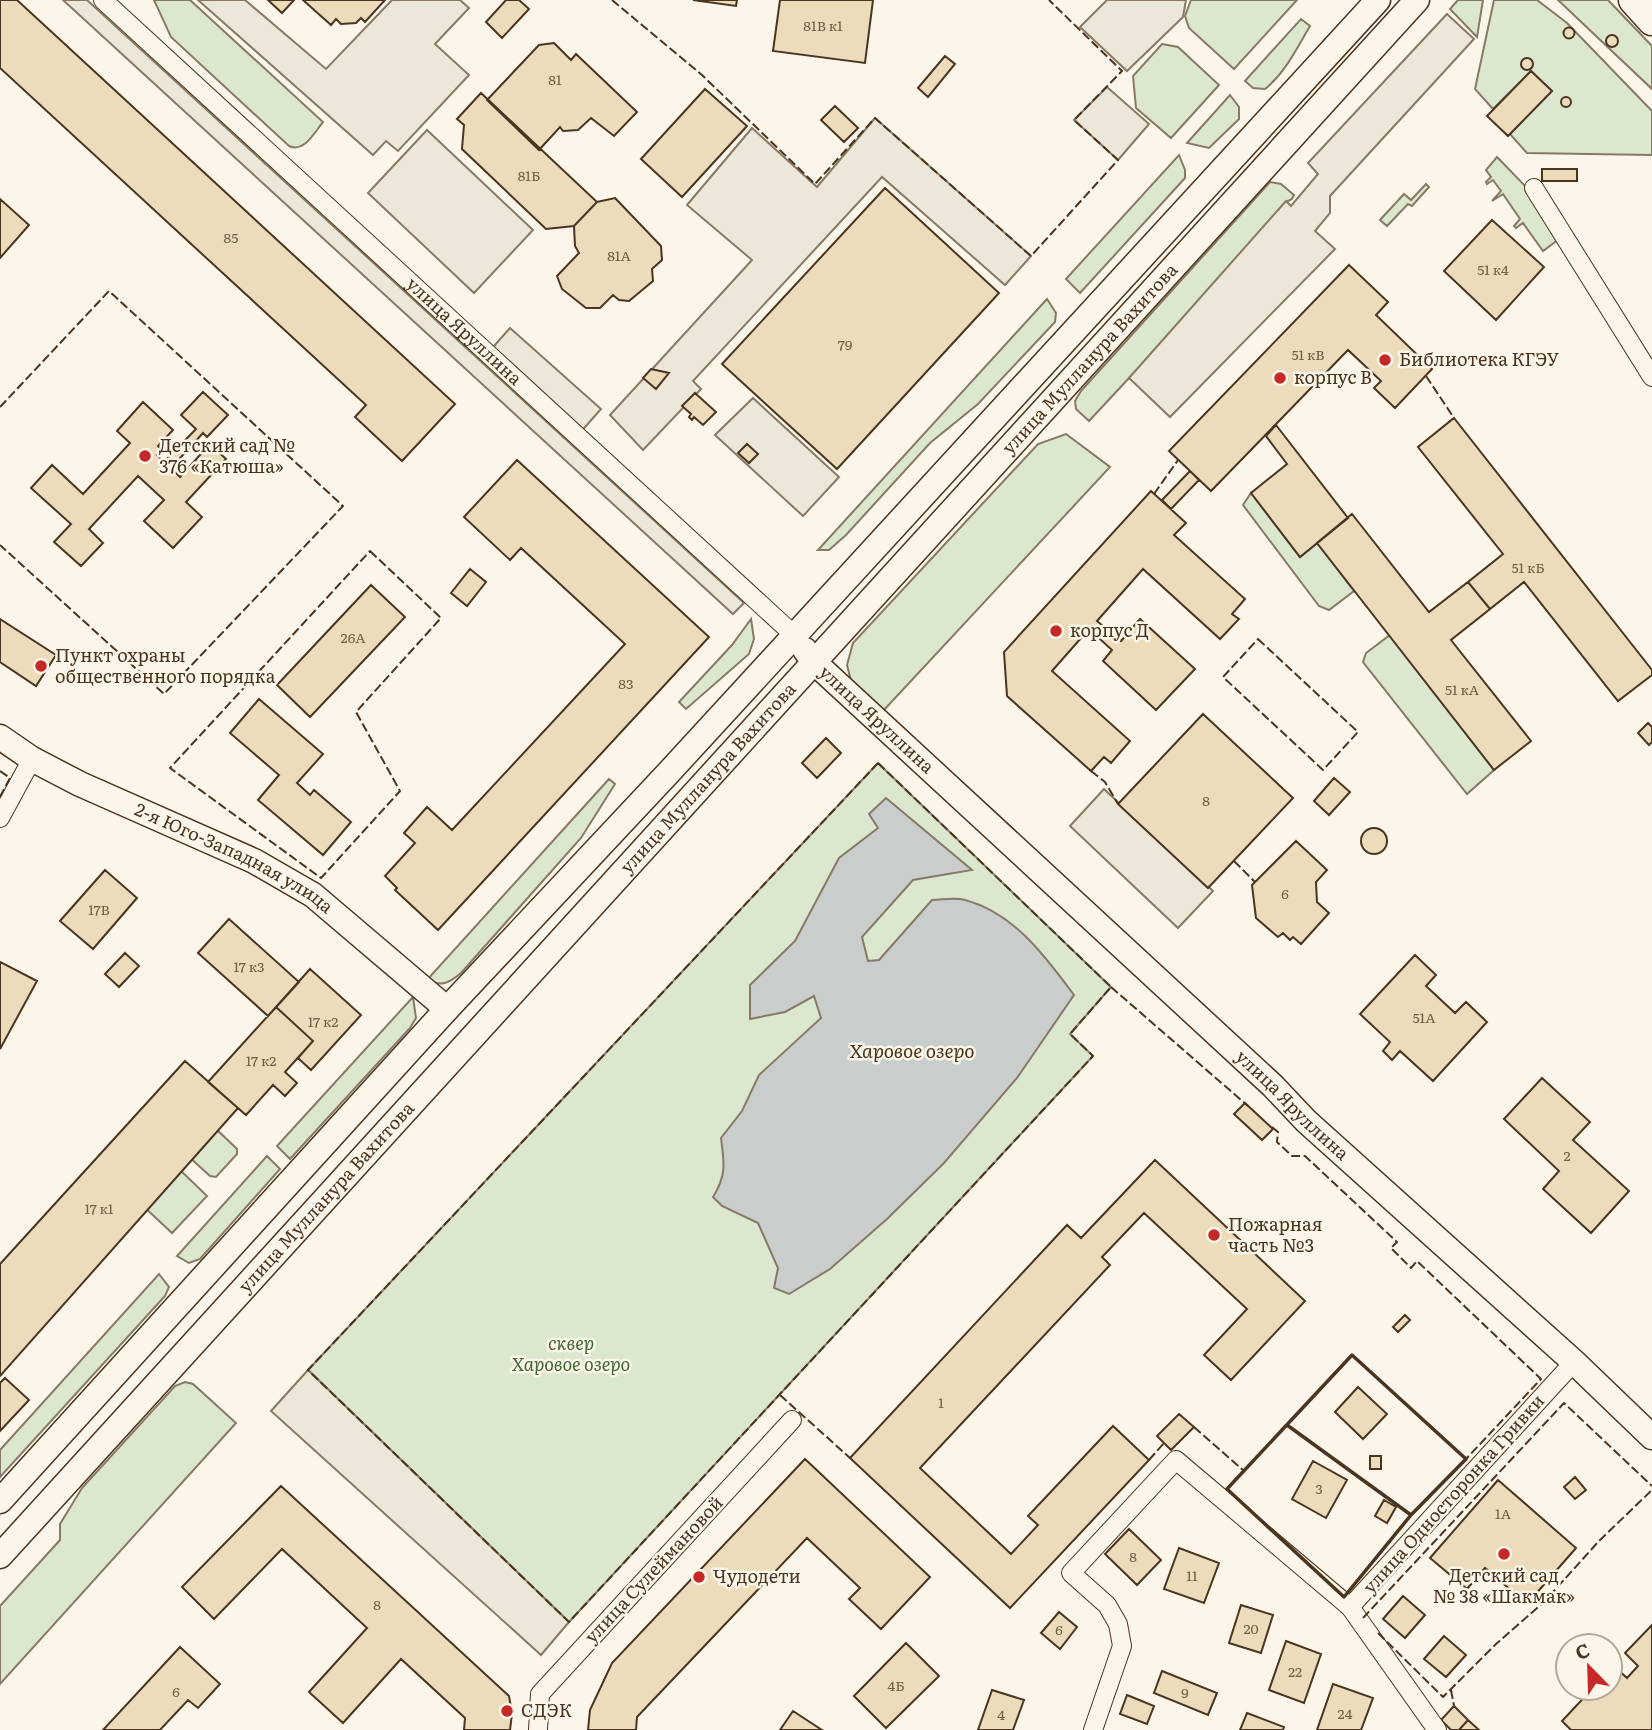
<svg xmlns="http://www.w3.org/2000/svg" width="1652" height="1730" font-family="Literata,serif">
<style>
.green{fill:#dce7d0;stroke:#887966;stroke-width:2}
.parking{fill:#ede7d9;stroke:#887966;stroke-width:2}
.water{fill:#c9cecd;stroke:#887966;stroke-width:2}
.building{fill:#ecdcbc;stroke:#4a3520;stroke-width:2}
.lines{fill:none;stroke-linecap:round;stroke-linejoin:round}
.street-casing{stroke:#4a3520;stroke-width:20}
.secondary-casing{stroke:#4a3520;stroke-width:27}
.primary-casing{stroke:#4a3520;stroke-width:31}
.street{stroke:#fbf6e9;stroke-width:18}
.secondary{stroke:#fbf6e9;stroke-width:24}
.primary{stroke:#fbf6e9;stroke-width:28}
.fence{stroke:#4a3520;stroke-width:2;stroke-dasharray:9 3.5;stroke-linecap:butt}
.wall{stroke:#4a3520;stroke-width:3.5}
.poi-dot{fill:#c62828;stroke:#fbf6e9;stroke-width:2.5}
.labels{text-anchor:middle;stroke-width:5;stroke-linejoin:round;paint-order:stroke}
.number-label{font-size:14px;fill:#725f47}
.street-label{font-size:18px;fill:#4a3520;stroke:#fbf6e9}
.poi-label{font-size:18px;fill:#4a3520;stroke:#fbf6e9;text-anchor:start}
.park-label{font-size:18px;font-style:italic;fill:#436837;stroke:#fbf6e9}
.water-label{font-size:19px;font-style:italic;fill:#4a3520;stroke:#fbf6e9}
</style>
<rect width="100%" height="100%" fill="#fbf6e9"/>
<!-- green -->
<path class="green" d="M154,0H190L323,122C314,133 304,153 289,146L171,37Z
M1191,0H1297L1234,69L1189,28L1185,16Z
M1458,0H1483L1477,37L1450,9Z
M1494,0H1537L1567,23L1652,111V155L1527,153L1510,134L1552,91L1531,71L1493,109L1475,89Z
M1558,0H1608L1652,46V89Z
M1301,19L1310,26C1297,48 1285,73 1265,89L1253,88L1245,81Z
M1162,44L1178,47L1219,85L1171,138L1136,108L1133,76Z
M1230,95L1239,107V119L1209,148L1187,143Z
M1179,155L1185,170V178L1080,293L1066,279Z
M1497,157L1528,189L1559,239L1543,251L1523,223L1516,228L1514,226L1520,219L1503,194L1492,201L1501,191L1493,180L1487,184L1486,182L1491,177L1486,170Z
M1270,182L1281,184L1294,195L1292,199L1286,202L1144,362L1089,421L1076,409L1075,401L1081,391Z
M1426,184L1429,187L1412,206L1408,204L1387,226L1380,220L1404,194L1411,200Z
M1047,299L1056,313L1055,322L978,404L930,443L846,535L829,550H818Z
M1066,434L1110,467L883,711L851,681L847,665L853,643L1038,444Z
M1251,493L1300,557L1317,543L1354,591L1329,610L1319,606L1243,505Z
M751,619L754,639L749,654L686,709L679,702L732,645Z
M1390,635L1494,770L1467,794L1363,662L1366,653Z
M878,763L1111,987L1070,1034L1093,1056L569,1622L308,1370Z
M609,779L615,784L581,838L461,973C448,984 442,986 426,981Z
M413,997L416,1018L410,1028L290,1159L277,1146Z
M214,1127L237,1149V1154L216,1177L210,1176L188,1156Z
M267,1156L280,1169L200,1259L189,1263L177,1256Z
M178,1168L207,1196L172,1233L142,1205Z
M159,1274L169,1287L165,1296L0,1477V1450Z
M185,1382L193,1384L236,1423L0,1684V1606L60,1540V1524L82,1488L175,1386Z"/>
<!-- parking -->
<path class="parking" d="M63,0H87L744,603L733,614Z
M198,0H245L326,69L392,0H460L469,8L435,44L469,75L398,151L386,141L373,155Z
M1107,0H1186L1183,17L1127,71L1080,27Z
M1447,14L1474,39L1330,196V213L1315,231L1335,249L1170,417L1129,378L1286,201L1291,206L1318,174L1308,163Z
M1107,87L1149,124L1118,160L1074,120Z
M875,118L1031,256L1005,285L882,177L693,381L701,389L643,450L610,415L752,260L687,205L752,128L817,187Z
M427,130L533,230L474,293L368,193Z
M510,328L601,409L578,435L487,354Z
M753,398L839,477L803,516L715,435Z
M1104,789L1213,891L1178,928L1070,826Z
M308,1370L569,1622L541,1655L271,1411Z"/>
<!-- water -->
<path class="water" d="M886,798L972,870L913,880L862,937L868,961L879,960L932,900C942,900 955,897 965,900C1014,913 1045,956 1074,995L1017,1078L944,1163L887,1219L830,1269L789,1294L774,1288L778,1268L758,1223L722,1206L713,1197C727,1175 724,1162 721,1138L742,1111L759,1075L821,1018L814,996L785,1012L750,1019V985L795,941L839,858L878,828L869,814Z"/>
<!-- building -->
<path class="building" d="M0,0H17L455,404L402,461L355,417L366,405L0,68Z
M268,0H294L282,13Z
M303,0H385L365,22L361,18L356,23L341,24L336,19L331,25Z
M506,0H519L529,9L502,38L486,22Z
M693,0H737L736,6Z
M780,0H873L865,63L773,51Z
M1563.5 33a5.5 5.5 0 1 1 11 0a5.5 5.5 0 1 1-11 0Z
M1606 41a6 6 0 1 1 12 0a6 6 0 1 1-12 0Z
M554,43L571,60L576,54L637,112L614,136L591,118L578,130L563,131L560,127L539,150L487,100L539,45Z
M945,56L955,64L928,97L918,88Z
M1521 64a6 6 0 1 1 12 0a6 6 0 1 1-12 0Z
M1531,71L1552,91L1508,136L1487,116Z
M705,89L747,126L682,197L641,159Z
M481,93L597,202L574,226L546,229L462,149L464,125L457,119Z
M1561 102a5 5 0 1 1 10 0a5 5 0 1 1-10 0Z
M835,106L858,128L844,142L821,120Z
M1542,169H1577V181H1542Z
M885,188L999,293L837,469L722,364Z
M615,198L661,246L662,260L652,269L653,281L629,301L619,300L613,295L600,308H586L562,289L557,276L579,253L575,246L574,226L597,202Z
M0,199L29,225L0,258Z
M1492,220L1544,267L1496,320L1444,271Z
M1349,265L1388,302L1376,315L1432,369L1395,408L1374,388L1381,381L1348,350L1211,491L1169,451Z
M651,369L669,373L656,389L643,378Z
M203,392L228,415L207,437L203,433L171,468L180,477L210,444L226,459L186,502L202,517L173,548L144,521L164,500L138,476L89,529L103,543L81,566L54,542L71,524L31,488L52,465L83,494L130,443L117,431L143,402L173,430L158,446L162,450L157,455L164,462L196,429L181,415Z
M695,393L716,412L703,425L694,417L692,420L689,417L691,414L682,406Z
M1454,418L1652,670V675L1618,701L1524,582L1490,609L1468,582L1503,554L1418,447Z
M1276,425L1348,518L1300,557L1251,493L1287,464L1266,436Z
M747,444L758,454L749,463L738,453Z
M517,460L709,637L438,930L395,890L397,888L385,876L415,843L404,833L427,807L452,830L625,644L521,548L510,560L464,517Z
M1190,471L1199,480L1171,509L1162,500Z
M1151,491L1186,523L1174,535L1245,599L1232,614L1239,619L1220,639L1143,569L1097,621L1121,641L1140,619L1195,669L1156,710L1103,661L1112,650L1089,629L1052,671L1130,741L1111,763L1104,757L1091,771L1007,696L1004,652Z
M1352,514L1429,612L1468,582L1490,609L1451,640L1531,741L1494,770L1317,543Z
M470,569L486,582L467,606L451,593Z
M371,585L405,617L310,717L277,685Z
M0,619L56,655L36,686L0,662Z
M259,699L323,754L297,783L310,795L314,790L351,822L323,855L258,800L279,775L230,733Z
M1203,714L1293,798L1208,888L1118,804Z
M1648,723L1652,727V742L1649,745L1638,733Z
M826,738L841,753L817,778L802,763Z
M1334,778L1350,792L1329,815L1314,801Z
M1361 841a13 13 0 1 1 26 0a13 13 0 1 1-26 0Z
M1296,841L1327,870L1316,882L1317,902L1329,913L1301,944L1293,937L1290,940L1283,933L1278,937L1256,918L1252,885Z
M105,870L137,898L93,949L60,921Z
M229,919L299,982L268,1016L198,953Z
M125,953L139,966L119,987L105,974Z
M1415,955L1436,975L1426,986L1455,1013L1466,1002L1487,1022L1433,1081L1400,1051L1392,1060L1383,1051L1390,1042L1360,1014Z
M0,962L37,981L0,1049Z
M310,969L361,1015L311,1070L298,1058L313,1041L276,1007Z
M276,1007L313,1041L285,1072L297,1083L285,1096L273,1085L246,1115L208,1082Z
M185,1061L238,1108L0,1376V1264Z
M1542,1078L1590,1122L1573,1140L1629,1191L1591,1233L1543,1189L1559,1171L1504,1119Z
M1245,1103L1273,1129L1262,1140L1234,1114Z
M1155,1160L1305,1301L1231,1380L1204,1355L1247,1309L1144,1213L1102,1257L1110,1265L920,1468L1011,1554L1038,1525L1028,1516L1113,1426L1149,1460L1010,1608L850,1458L1067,1225L1081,1238Z
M1405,1315L1410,1320L1398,1332L1393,1327Z
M5,1378L29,1400L0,1431V1383Z
M1358,1387L1387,1414L1363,1439L1335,1412Z
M1179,1414L1194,1427L1171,1450L1157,1436Z
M1370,1456H1381V1469H1370Z
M805,1459L930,1577L881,1629L849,1599L860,1588L807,1538L637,1717L636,1730H588L590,1710L612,1663Z
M1313,1461L1347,1480L1326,1518L1292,1499Z
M1575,1477L1586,1490L1575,1499L1564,1487Z
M1498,1480L1576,1548L1527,1604L1485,1568L1467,1589L1430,1558Z
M281,1486L509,1696L512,1713L510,1730H464L465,1718L401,1659L343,1723L309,1692L367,1628L282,1549L214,1619L182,1587Z
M1384,1500L1396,1507L1387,1523L1375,1516Z
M1129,1529L1161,1560L1137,1585L1105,1554Z
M1179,1548L1219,1563L1204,1603L1164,1589Z
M1403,1596L1425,1615L1405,1638L1383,1619Z
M1241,1605L1273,1615L1261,1653L1229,1643Z
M1059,1612L1077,1627L1060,1649L1041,1633Z
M1652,1625V1730H1571L1562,1721L1593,1688H1610V1670L1614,1666L1627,1678L1638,1666L1625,1653Z
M1444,1636L1466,1655L1446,1677L1424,1659Z
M1286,1641L1321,1654L1304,1703L1269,1690Z
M906,1643L939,1676L886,1728L854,1696Z
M180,1647L220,1684L198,1708L188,1700L160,1730H103Z
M1162,1671L1217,1693L1208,1715L1154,1693Z
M1333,1684L1373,1698L1361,1730H1317Z
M992,1690L1024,1700L1013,1730H978Z
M1127,1695L1154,1706L1147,1724L1120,1714Z
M1454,1706L1468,1720L1459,1730H1451L1441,1720Z
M793,1711L822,1730H780Z
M1247,1713L1284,1727L1283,1730H1240Z
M1468,1720L1479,1730H1459Z"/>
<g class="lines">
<!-- street casing -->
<g class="street-casing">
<g id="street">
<path id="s1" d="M103,0L794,635"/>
<path d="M1534,188L1652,377"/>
<path d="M0,818L32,759"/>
<path d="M1350,1607L1574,1362"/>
<path d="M538,1730L540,1694L792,1420"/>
<path d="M1093,1730L1122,1646L1118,1624L1107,1605L1071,1573L1176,1460L1350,1607L1437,1730"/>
</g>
</g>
<!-- secondary casing -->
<g class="secondary-casing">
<g id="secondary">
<path id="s2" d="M805,650L815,663L1273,1086L1306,1121L1574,1362L1652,1437"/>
<path id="s3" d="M0,737L32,759L80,784L254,861L313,895L447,1009"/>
<path d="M0,1501L447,1009L671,770L1378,0"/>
<path id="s4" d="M0,1556L1417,0"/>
</g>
</g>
<!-- primary casing -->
<g class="primary-casing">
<path id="primary" d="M1633,0L1652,21"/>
</g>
<!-- street -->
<use href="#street" class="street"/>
<!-- secondary -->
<use href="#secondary" class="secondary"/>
<!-- primary -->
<use href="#primary" class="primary"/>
<!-- fence -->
<path class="fence" d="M612,0L702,75L815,184L875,118L1031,256L1118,160L1074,120L1122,71L1049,0
M1426,376L1454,418
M0,407L109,291L343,506L164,694L0,545
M1154,494L1178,460
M370,551L441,618L356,712L400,791L321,878L170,768Z
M1258,639L1358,732L1323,770L1223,677Z
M878,763L1111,987L1070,1034L1093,1056L569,1622L308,1370Z
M0,771L10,778L0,797
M1091,771L1105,782L1118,804
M1234,861L1255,882
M1111,987L1248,1106
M1272,1127L1278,1132L1277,1142L1292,1156H1305L1397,1242L1391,1248L1411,1268L1417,1261L1541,1379L1466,1459
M780,1395L850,1458
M1194,1427L1244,1471
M1149,1460L1164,1443
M1363,1618L1564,1403L1652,1486
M1378,1633L1443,1697L1496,1644L1544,1602L1599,1541L1652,1490
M1451,1690L1454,1706"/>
<!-- wall -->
<path class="wall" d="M1352,1355L1466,1459L1411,1515L1344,1597L1227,1489Z
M1287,1425L1411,1515"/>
</g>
<!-- markers -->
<g class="poi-dot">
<circle cx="1385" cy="360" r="7"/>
<circle cx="1280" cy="378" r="7"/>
<circle cx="145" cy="456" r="7"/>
<circle cx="1056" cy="631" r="7"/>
<circle cx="41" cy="666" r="7"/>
<circle cx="1214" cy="1235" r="7"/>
<circle cx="1504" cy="1554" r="7"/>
<circle cx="699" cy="1577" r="7"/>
<circle cx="507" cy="1711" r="7"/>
</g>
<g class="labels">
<!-- number labels -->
<g class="number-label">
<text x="823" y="31">81В к1</text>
<text x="555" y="85">81</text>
<text x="529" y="181">81Б</text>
<text x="231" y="243">85</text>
<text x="619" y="261">81А</text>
<text x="1493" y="275">51 к4</text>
<text x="845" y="350">79</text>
<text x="1308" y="360">51 кВ</text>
<text x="1528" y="573">51 кБ</text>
<text x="353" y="643">26А</text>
<text x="626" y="689">83</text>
<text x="1462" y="695">51 кА</text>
<text x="1206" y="806">8</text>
<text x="1285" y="899">6</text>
<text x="99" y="915">17В</text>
<text x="249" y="972">17 к3</text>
<text x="1424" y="1023">51А</text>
<text x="323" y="1027">17 к2</text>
<text x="261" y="1066">17 к2</text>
<text x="1567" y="1161">2</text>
<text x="99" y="1214">17 к1</text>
<text x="941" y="1408">1</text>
<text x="1319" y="1494">3</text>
<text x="1503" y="1519">1А</text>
<text x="1133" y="1562">8</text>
<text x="1192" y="1581">11</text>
<text x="377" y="1610">8</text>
<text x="1251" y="1634">20</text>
<text x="1059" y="1635">6</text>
<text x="1295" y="1677">22</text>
<text x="896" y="1691">4Б</text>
<text x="176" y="1697">6</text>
<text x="1185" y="1698">9</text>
<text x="1345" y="1719">24</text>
<text x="1001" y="1720">4</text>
</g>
<!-- street labels -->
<g class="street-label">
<text dy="6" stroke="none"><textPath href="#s1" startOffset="490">улица Яруллина</textPath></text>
<text dy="6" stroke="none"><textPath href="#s4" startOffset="1619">улица Мулланура Вахитова</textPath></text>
<text dy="6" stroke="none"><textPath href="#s2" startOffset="100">улица Яруллина</textPath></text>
<text dy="6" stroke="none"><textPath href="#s4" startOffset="1052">улица Мулланура Вахитова</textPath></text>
<text dy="6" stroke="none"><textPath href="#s3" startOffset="264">2-я Юго-Западная улица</textPath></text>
<text dy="6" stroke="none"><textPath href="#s2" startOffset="667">улица Яруллина</textPath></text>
<text dy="6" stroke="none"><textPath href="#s4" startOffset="485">улица Мулланура Вахитова</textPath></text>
<text transform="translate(1454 1494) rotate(-48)" y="6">улица Односторонка Гривки</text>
<text transform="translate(654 1570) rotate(-47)" y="6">улица Сулеймановой</text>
</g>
<!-- poi labels -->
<g class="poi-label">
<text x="1399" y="366">Библиотека КГЭУ</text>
<text x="1294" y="384">корпус В</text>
<text x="159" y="452">Детский сад №<tspan x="159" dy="21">376 «Катюша»</tspan></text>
<text x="1070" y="637">корпус Д</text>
<text x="55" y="662">Пункт охраны<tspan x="55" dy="21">общественного порядка</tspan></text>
<text x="1228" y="1231">Пожарная<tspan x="1228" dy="21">часть №3</tspan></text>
<text x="1504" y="1582" text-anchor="middle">Детский сад<tspan x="1504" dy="21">№ 38 «Шакмак»</tspan></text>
<text x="713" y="1583">Чудодети</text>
<text x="521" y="1717">СДЭК</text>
</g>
<!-- park labels -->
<g class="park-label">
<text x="571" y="1350">сквер<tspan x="571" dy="21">Харовое озеро</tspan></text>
</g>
<!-- water labels -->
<g class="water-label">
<text x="912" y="1058">Харовое озеро</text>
</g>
</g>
<!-- north arrow -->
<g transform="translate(1589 1667) rotate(337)"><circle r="33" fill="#fbf6e9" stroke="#b4a999" stroke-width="2"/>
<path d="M0-5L12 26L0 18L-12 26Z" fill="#c62828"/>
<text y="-10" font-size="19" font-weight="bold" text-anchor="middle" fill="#4a3520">С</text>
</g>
</svg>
